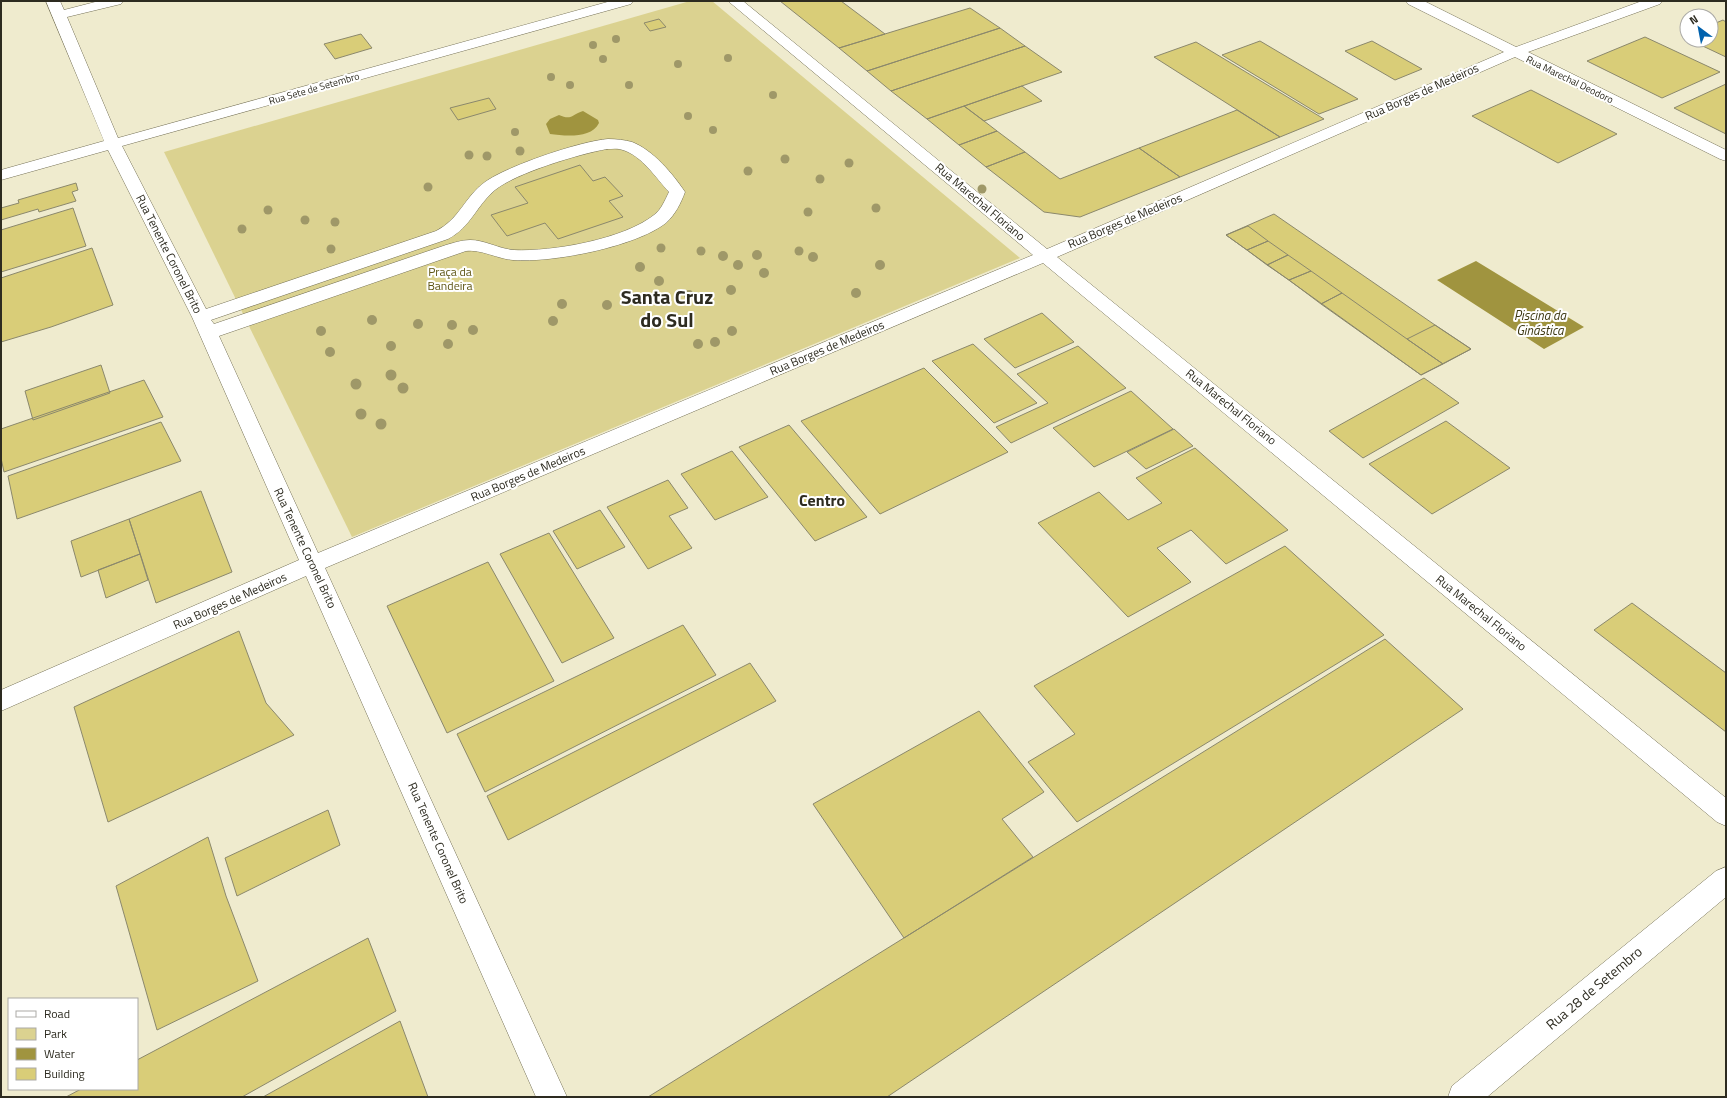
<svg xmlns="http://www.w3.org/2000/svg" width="1727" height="1098" font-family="'Titillium Web',sans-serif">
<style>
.green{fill:#dbd290}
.water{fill:#a0943f}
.building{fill:#d9cd78;stroke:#8b886c}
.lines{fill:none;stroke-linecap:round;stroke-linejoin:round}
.minor-casing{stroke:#767258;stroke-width:1}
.minor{fill:#fff;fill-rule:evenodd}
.tree{fill:#9f9868}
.labels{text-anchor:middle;stroke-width:4;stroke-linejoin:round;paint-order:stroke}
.far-street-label{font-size:10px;fill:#2d2b20;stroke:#fff}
.street-label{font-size:12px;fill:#2d2b20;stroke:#fff}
.park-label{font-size:12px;fill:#5e5515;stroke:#fff}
.water-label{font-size:13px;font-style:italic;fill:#3e3914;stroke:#fff}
.near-street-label{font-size:14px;fill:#2d2b20;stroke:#fff}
.district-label{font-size:16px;font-weight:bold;fill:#2d2b20;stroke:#fff}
.town-label{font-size:20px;font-weight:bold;fill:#2d2b20;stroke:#fff}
</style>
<rect width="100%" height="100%" fill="#efebce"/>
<!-- green -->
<path class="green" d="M690,1H712L1020,258L352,537L164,152Z"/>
<!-- water -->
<path class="water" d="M583,111L598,120L599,123C591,139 565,136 550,134L546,124L550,119L559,115C572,121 572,114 583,111Z
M1476,261L1584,327L1544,349L1437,280Z"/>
<!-- building -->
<path class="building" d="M780,1H841L885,34L839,48Z
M970,8L1000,28L867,71L839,48Z
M659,19L666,27L650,31L644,23Z
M1723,20L1726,22V57L1690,40H1711V25Z
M1000,28L1025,46L891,91L867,71Z
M361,34L372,48L335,59L324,44Z
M1645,37L1720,72L1662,98L1587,61Z
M1260,41L1358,99L1319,114L1222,55Z
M1372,41L1422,69L1395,80L1345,51Z
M1196,42L1324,119L1280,137L1154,57Z
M1025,46L1062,72L927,119L891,91Z
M1726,84V134L1674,108Z
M1022,86L1042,101L984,121L964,106Z
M1531,90L1617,134L1558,163L1472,116Z
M489,98L496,109L458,120L450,108Z
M964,106L984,121L997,131L959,145L927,119Z
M1237,110L1280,137L1180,177L1139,148Z
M997,131L1025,152L986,167L959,145Z
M1139,148L1180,177L1080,217L1044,212L986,167L1025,152L1060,179Z
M580,165L593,181L605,177L623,196L609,201L623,217L558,239L545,223L507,236L491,215L528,203L515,187Z
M76,183L78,190L72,192L76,201L39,212L38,209L1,220V208L19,203L18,200Z
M73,208L86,246L1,272V230Z
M1274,214L1435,325L1471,349L1421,375L1226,235Z
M1248,226L1268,241L1247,250L1226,235Z
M1268,241L1288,255L1267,265L1247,250Z
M92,248L113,305L51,327L1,342V278Z
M1288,255L1311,271L1289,280L1267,265Z
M1311,271L1342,293L1321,304L1289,280Z
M1342,293L1407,339L1443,364L1421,375L1321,304Z
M1042,313L1074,342L1015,368L984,339Z
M1435,325L1471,349L1443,364L1407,339Z
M973,344L1037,403L994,423L932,361Z
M1078,346L1126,388L1011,443L996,427L1048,403L1017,374Z
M101,365L110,393L33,420L25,391Z
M924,368L1008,452L880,514L801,421Z
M1424,378L1459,403L1363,458L1329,431Z
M144,380L163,417L4,472L1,458V429Z
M1131,391L1173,429L1094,467L1053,428Z
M1446,421L1510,468L1432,514L1369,464Z
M161,422L181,461L17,519L8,476Z
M789,425L867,517L815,541L739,447Z
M1174,429L1193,446L1146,469L1127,452Z
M1195,448L1288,530L1226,564L1191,530L1157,548L1191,582L1128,617L1038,523L1099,492L1128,520L1162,503L1136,478Z
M732,451L768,497L715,520L681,474Z
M668,480L688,508L669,516L692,548L648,569L607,507Z
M201,491L232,572L156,603L129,519Z
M600,510L625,547L577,569L553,531Z
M129,519L140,554L81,577L71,541Z
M549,533L614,638L562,663L500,554Z
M1285,546L1384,635L1077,822L1028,762L1075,734L1034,686Z
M140,554L148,580L106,598L98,570Z
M488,562L554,681L447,733L387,606Z
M1632,603L1726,673V732L1594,630Z
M683,625L716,675L485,792L457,734Z
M239,631L266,703L294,735L108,822L74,707Z
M1385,639L1463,709L887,1097H648Z
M750,663L776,701L508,840L487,796Z
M979,711L1044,792L1002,819L1033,857L904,938L813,804Z
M328,810L340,845L237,896L225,858Z
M208,837L226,896L258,981L157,1030L116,886Z
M368,938L396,1011L242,1097H66L81,1089H137V1060Z
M400,1021L428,1097H263Z"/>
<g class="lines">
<!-- minor casing -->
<g class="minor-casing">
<path id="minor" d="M46,1H60L64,10L99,1H123L121,4L67,17L118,138L611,1H633L631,4L122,146L206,309L436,231C460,219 465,196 485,182C507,166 581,141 608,139C616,139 625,140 632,142C653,150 673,174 685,192C681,203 675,215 666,223C635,247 552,263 513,260C498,259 481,249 466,251L219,336L318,553L1033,255L728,1H743L1047,249L1504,52L1408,4L1406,1H1424L1516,47L1642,1H1662L1660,4L1528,52L1726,150V161L1720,159L1515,57L1057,257L1726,798V826L1717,822L1043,263L325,568L567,1097H536L306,576L1,711V690L299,560L192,317L108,150L1,180V170L104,141ZM607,149C612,149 618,148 623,150C642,156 656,178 669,192C665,200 661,210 654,215C624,239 552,252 514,250C499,249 485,240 470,240C462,240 453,243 446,245L214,324L211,320L448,239C471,227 476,206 495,190C516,173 579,154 607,149Z
M1726,867V897L1487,1097H1448L1452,1086L1716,871Z"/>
</g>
<!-- minor -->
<use href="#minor" class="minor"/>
</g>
<!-- trees -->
<g class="tree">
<circle cx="616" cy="39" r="4"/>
<circle cx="593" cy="45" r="4"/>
<circle cx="728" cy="58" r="4"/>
<circle cx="603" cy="59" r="4"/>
<circle cx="678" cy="64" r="4"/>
<circle cx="551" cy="77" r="4"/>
<circle cx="570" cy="85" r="4"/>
<circle cx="629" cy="85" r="4"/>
<circle cx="773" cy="95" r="4"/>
<circle cx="688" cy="116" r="4"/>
<circle cx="713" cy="130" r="4"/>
<circle cx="515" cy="132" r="4"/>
<circle cx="520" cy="151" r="4.5"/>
<circle cx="469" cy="155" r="4.5"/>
<circle cx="487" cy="156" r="4.5"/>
<circle cx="785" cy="159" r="4.5"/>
<circle cx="849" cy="163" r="4.5"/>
<circle cx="748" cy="171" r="4.5"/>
<circle cx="820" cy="179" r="4.5"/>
<circle cx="428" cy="187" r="4.5"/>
<circle cx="982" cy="189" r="4.5"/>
<circle cx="876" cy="208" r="4.5"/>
<circle cx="268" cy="210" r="4.5"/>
<circle cx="808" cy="212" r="4.5"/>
<circle cx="305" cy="220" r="4.5"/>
<circle cx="335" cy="222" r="4.5"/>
<circle cx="242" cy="229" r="4.5"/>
<circle cx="661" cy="248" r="4.5"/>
<circle cx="331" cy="249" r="4.5"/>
<circle cx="701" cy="251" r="4.5"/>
<circle cx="799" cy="251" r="4.5"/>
<circle cx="757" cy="255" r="5"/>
<circle cx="723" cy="256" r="5"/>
<circle cx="813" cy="257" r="5"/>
<circle cx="738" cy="265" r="5"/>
<circle cx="880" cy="265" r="5"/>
<circle cx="640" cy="267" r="5"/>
<circle cx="764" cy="273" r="5"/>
<circle cx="659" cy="281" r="5"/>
<circle cx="731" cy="290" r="5"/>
<circle cx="856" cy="293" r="5"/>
<circle cx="689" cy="295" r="5"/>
<circle cx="562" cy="304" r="5"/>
<circle cx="607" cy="305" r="5"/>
<circle cx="372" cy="320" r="5"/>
<circle cx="553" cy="321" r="5"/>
<circle cx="418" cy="324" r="5"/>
<circle cx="452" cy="325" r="5"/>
<circle cx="473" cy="330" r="5"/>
<circle cx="321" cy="331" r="5"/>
<circle cx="732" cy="331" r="5"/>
<circle cx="715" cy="342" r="5"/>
<circle cx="448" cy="344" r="5"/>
<circle cx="698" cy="344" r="5"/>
<circle cx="391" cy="346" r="5"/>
<circle cx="330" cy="352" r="5"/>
<circle cx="391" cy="375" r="5.5"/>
<circle cx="356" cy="384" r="5.5"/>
<circle cx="403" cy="388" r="5.5"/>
<circle cx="361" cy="414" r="5.5"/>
<circle cx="381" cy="424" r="5.5"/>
</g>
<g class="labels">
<!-- far-street labels -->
<g class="far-street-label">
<text transform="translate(1570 79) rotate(26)" y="4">Rua Marechal Deodoro</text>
<text transform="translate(314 88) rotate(-16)" y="4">Rua Sete de Setembro</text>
</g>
<!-- street labels -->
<g class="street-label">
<text transform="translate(1422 92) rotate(-24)" y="4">Rua Borges de Medeiros</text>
<text transform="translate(980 202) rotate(40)" y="4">Rua Marechal Floriano</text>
<text transform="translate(1125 221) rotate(-23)" y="4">Rua Borges de Medeiros</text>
<text transform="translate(169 254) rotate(63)" y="4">Rua Tenente Coronel Brito</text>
<text transform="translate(827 348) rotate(-23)" y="4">Rua Borges de Medeiros</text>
<text transform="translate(1231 407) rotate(39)" y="4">Rua Marechal Floriano</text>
<text transform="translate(528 474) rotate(-23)" y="4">Rua Borges de Medeiros</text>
<text transform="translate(305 548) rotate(65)" y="4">Rua Tenente Coronel Brito</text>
<text transform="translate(230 601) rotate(-24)" y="4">Rua Borges de Medeiros</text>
<text transform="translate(1481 613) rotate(39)" y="4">Rua Marechal Floriano</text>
<text transform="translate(438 843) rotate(66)" y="4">Rua Tenente Coronel Brito</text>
</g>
<!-- park labels -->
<g class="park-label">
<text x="450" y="276">Praça da<tspan x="450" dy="14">Bandeira</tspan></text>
</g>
<!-- water labels -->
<g class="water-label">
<text x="1540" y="320">Piscina da<tspan x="1540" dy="15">Ginástica</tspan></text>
</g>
<!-- near-street labels -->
<g class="near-street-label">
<text transform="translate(1594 988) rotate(-40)" y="5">Rua 28 de Setembro</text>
</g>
<!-- district labels -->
<g class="district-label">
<text x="822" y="506">Centro</text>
</g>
<!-- town labels -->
<g class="town-label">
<text x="667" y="304">Santa Cruz<tspan x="667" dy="23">do Sul</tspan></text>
</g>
</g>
<!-- border -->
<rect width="1727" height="1098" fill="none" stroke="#2d2b20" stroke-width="4"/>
<!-- legend -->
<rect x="8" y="998" width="130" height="92" fill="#ffffff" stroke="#abaaa6"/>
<rect x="16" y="1011" width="20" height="6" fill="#ffffff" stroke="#abaaa6"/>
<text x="44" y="1018" font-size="12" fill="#2d2b20">Road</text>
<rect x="16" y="1028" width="20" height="12" fill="#dbd290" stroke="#abaaa6"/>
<text x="44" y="1038" font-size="12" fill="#2d2b20">Park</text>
<rect x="16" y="1048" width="20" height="12" fill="#a0943f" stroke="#abaaa6"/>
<text x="44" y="1058" font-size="12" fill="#2d2b20">Water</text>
<rect x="16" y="1068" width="20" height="12" fill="#d9cd78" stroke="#abaaa6"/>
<text x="44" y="1078" font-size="12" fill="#2d2b20">Building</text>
<!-- north arrow -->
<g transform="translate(1699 28) rotate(328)"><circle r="19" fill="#ffffff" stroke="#abaaa6"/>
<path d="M0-3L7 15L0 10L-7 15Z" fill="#0061ad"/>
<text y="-6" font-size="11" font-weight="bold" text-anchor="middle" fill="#2d2b20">N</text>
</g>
</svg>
